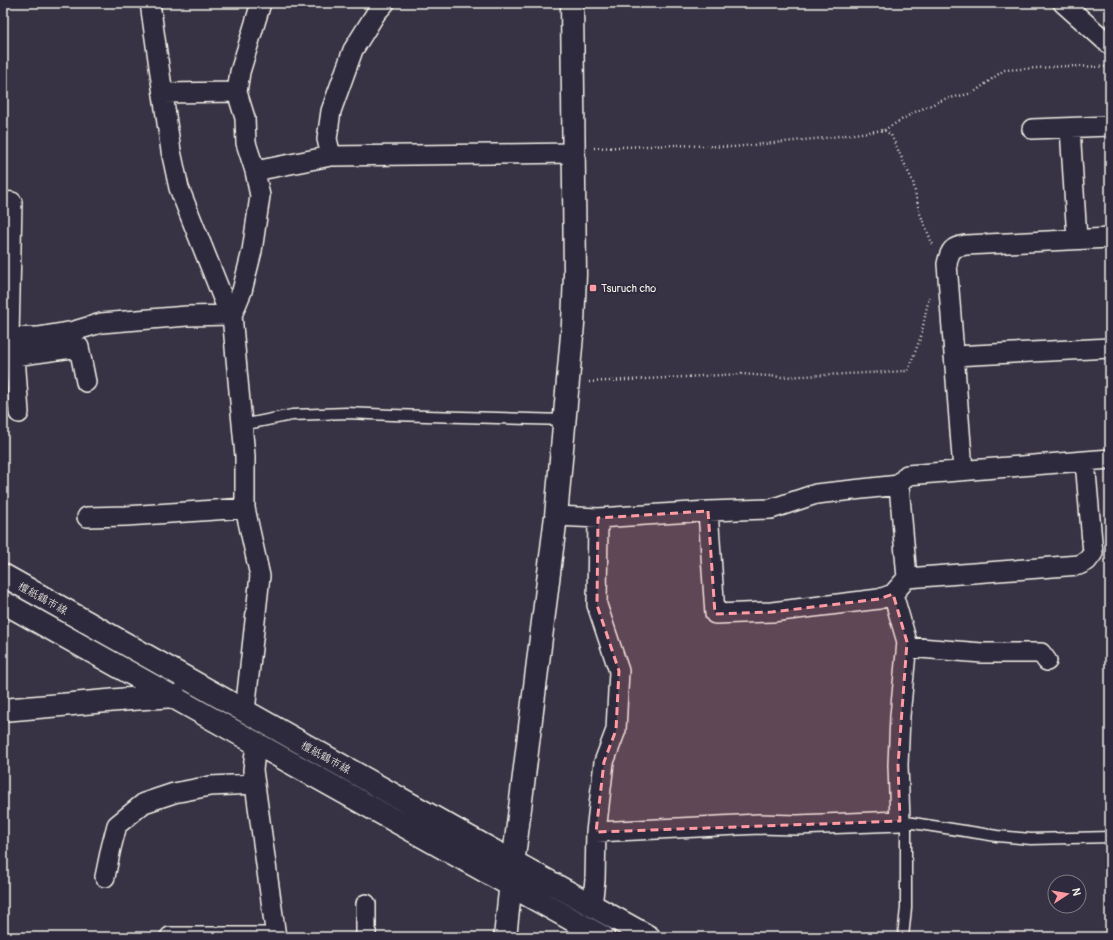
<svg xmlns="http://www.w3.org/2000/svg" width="1113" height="940" font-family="Pangolin,'Klee One',sans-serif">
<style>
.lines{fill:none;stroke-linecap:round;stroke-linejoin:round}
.lane-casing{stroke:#f4f1e8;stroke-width:13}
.street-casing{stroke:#f4f1e8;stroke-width:22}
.secondary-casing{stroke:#f4f1e8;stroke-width:25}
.path{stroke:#f4f1e8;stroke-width:2.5;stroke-dasharray:1 3;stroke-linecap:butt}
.lane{stroke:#2f2a3d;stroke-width:10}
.street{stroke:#2f2a3d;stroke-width:19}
.secondary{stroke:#2f2a3d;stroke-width:22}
.marked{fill:#ff9aa2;fill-opacity:0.2;stroke:#ff9aa2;stroke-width:3;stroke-dasharray:8 5;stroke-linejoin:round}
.poi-dot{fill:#ff9aa2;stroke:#2f2a3d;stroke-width:1.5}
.labels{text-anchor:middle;stroke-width:3.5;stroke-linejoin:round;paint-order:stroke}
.poi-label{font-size:11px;fill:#f4f1e8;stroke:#2f2a3d;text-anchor:start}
.street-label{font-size:11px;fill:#f4f1e8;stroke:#2f2a3d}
</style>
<rect width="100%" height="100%" fill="#373244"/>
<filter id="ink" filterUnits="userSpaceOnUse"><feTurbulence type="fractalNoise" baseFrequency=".025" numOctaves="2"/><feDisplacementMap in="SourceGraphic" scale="8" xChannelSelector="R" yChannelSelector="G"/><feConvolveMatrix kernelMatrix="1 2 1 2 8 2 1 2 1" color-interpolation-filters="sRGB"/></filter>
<g filter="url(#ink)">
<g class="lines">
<!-- lane casing -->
<g class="lane-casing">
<path id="lane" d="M242,425L292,415L347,413L392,415L565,420
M900,821L997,836L1031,839L1110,837
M903,937L906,908V822"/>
</g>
<!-- street casing -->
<g class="street-casing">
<path id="street" d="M150,3L171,151L179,188L226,306L232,315L245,456V508L260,576L245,711
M1063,3L1110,45
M164,93L237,92L240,72L261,3
M1070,128L1077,239
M1032,129L1110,126
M331,156L327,139L331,111L353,50L376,13L385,3
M255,171L331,156L574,153
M3,201L12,202L9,337L15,356L19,413
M3,338L38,337L74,331L101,323L187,316L232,315L242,291L252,251L260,196L255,171L246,143L245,118L237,92
M15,356L79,347L86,382
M954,356L1110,348
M963,470L947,264C950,250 952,247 966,245L1110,238
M708,511L715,614L772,612L879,599L893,594L907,578L899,485
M556,516L598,518L708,511L771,509L816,494L899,485L907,475L1110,459
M87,517L126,516L245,508
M907,578L1079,565L1087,561L1093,553L1085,461
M907,647L982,653H1041L1047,661
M256,743L253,770L276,937
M596,832L759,824L797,825L900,821L898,765L900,716L907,642L893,594
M105,877L111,848L117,825L144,803L174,793L210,786L255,784
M366,904V937
M592,906L595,880L596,832L604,762L616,730L619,671L597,605L598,518
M170,937H276"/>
</g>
<!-- secondary casing -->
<g class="secondary-casing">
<path id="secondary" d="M3,575L465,835L649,937
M3,602L603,937
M3,710L130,699L175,696
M505,937L512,873L556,516L573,324L575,274L572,3"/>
</g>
<!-- path -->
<path class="path" d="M884,130L915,112L945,99L973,93L1004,70L1067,66L1110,67
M594,148L676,145L733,147L824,138L884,130L891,135L913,182L919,211L933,245
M589,382L741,374L782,377L908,371L921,336L929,297"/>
<!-- lane -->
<use href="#lane" class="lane"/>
<!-- street -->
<use href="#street" class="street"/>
<!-- secondary -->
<use href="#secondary" class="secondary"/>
</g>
</g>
<!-- marked area -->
<path class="marked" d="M708,511L715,614L772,612L879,599L893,594L907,642L898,765L900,821L596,832L604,762L616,730L619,671L597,605L598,518Z"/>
<!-- markers -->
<rect class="poi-dot" x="589" y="284" width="8" height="8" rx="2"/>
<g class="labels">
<!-- poi labels -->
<g class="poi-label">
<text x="601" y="292">Tsuruch cho</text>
</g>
<!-- street labels -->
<g class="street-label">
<text transform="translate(43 598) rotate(29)" y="4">檀紙鶴市線</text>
<text transform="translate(326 757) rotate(29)" y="4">檀紙鶴市線</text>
</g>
</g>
<!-- margin -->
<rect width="1113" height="940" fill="none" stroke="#2f2a3d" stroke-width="16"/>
<rect x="8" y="8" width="1097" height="924" fill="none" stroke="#f4f1e8" stroke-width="1.5" filter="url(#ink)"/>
<!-- north arrow -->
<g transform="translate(1067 894) rotate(78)"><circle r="19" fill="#2f2a3d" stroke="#7e7a81"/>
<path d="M0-3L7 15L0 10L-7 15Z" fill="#ff9aa2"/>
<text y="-6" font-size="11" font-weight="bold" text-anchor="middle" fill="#f4f1e8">N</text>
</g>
</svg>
